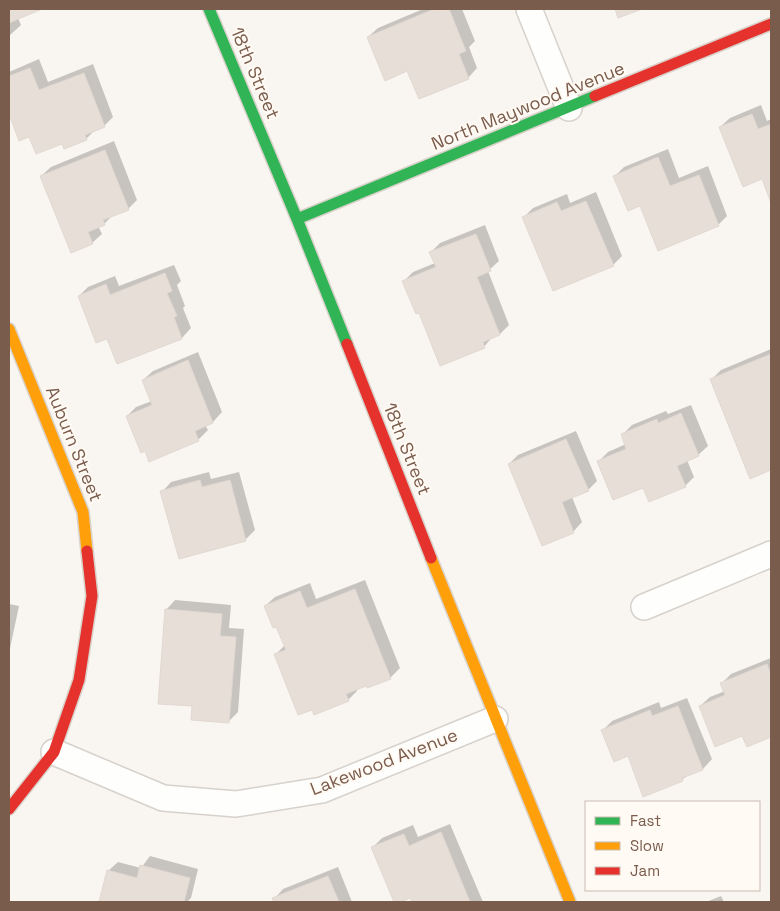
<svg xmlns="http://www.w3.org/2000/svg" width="780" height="911" font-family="'Space Grotesk',sans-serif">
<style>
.shadow{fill:#0003}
.building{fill:#e6ded7;stroke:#e2d8d2}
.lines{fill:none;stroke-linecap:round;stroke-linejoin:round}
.street-casing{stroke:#d7d1cb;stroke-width:28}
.fast-casing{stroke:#d9d2cb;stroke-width:14}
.slow-casing{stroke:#d9d2cb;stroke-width:14}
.jam-casing{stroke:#d9d2cb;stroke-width:14}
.street{stroke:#fefefd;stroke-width:25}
.fast{stroke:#30b455;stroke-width:11}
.slow{stroke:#ff9f0a;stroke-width:11}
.jam{stroke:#e5322d;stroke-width:11}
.labels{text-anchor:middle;stroke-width:4;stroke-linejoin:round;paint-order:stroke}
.street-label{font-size:18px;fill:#7a5c4d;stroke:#fffaf3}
</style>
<rect width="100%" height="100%" fill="#f9f5f0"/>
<!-- shadow -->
<path class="shadow" d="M9,9H39L18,18L21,25L9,36Z
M423,9H462L475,41L469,47L477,68L468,78L408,70L368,37L378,28Z
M39,59L48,82L93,64L113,117L104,126L96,129L86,139L63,142L30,135L20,139L9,111V72Z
M761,105L767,121L771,119V199L763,178L720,127L730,118Z
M114,141L137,200L128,209L113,215L104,224L98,226L102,234L92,243L41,176L51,167Z
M668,149L679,178L708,166L727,216L718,225L615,176L624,167Z
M596,192L622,256L613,265L524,217L533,208L567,194L570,203Z
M485,225L499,261L488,271L509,325L500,334L493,336L484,347L419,312L404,281L413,272L435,263L431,252L440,243Z
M174,265L181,281L177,285L185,306L183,308L191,328L182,338L118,363L108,337L79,296L88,287L115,276L119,286Z
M771,349V469L751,477L712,379L721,370Z
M198,352L222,412L213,422L205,425L208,430L198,440L145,449L127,416L136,407L152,401L143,380L153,371Z
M691,405L708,446L698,455L687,460L694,477L685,486L644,487L599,461L608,452L626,444L622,435L632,425L666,411L668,414Z
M576,431L597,481L588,490L572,497L582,522L573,532L509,464L518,455Z
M209,472L211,479L239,472L255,530L246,539L180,558L162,492L171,482Z
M9,534L10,567L9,568Z
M365,580L400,668L391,677L367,686L366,684L356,688L357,691L348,700L312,709L275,655L285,645L277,626L265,606L275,597L310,583L316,599Z
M175,600L231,605L229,628L244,629L238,712L229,721L193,705L166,610Z
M9,604L19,606L9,653Z
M771,658V736L747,746L743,734L700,706L710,697L725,691L722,683L731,674Z
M687,698L712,759L703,769L688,775L682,780L628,755L603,730L612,721L659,702L661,708Z
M450,824L483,902H413L411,897L396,902L373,847L382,838L413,825L418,837Z
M150,856L198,869L191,898L187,902H100L108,871L118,862L141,868Z
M338,867L352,902H275L274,899L283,889Z
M721,896L724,902H706Z"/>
<!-- building -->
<path class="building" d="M9,9H42L9,23Z
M434,9H449L466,51L459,54L469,79L419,99L407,71L385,81L367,37Z
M615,9H642L618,18Z
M30,68L39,90L84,73L105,127L85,135L87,140L64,149L62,144L36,154L29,137L19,141L9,114V76Z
M752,114L758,129L771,124V203L762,179L743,187L719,127Z
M105,150L129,210L103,220L105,225L88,232L93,244L71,253L40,176Z
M658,157L670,186L699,175L719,226L658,251L640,206L628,211L613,176Z
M586,201L614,266L553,291L522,217L557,202L561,211Z
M476,234L491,271L477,277L500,335L483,342L485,348L440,366L419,313L416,314L402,281L436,267L429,252Z
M165,273L172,291L167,293L177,316L174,317L182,339L117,364L107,339L96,343L78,296L106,284L110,295Z
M771,354V470L750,479L710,379Z
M188,360L213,423L195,431L199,441L149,462L145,451L141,453L126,416L152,405L142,380Z
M681,413L699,456L677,466L686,487L649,502L643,488L613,500L597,461L626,449L621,434L657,419L658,423Z
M566,439L589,491L562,502L574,533L542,546L508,464Z
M200,480L202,487L230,480L246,541L179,559L160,491Z
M355,589L391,679L367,688L366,686L346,694L349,701L314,715L312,710L298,715L274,654L286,650L276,627L273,628L264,606L300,591L307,608Z
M165,609L222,614L220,636L236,637L229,723L191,720L192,706L158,704Z
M767,664L771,675V737L747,747L742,736L715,747L699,706L725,695L720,683Z
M678,706L703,770L682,778L683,781L643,797L628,756L614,762L601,730L650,710L652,716Z
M441,832L470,902H412L410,898L401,902H394L371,847L404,834L409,846Z
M140,865L190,878L184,902H99L107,870L137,878Z
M328,876L339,902H274L272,898Z"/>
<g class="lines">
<!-- street casing -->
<g class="street-casing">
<path id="street" d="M529,9L569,108
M644,607L771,554
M54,752L163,798L236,804L322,790L495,719"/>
</g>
<!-- fast casing -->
<g class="fast-casing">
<path id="fast" d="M209,9L297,219L347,344
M297,219L595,96"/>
</g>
<!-- slow casing -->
<g class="slow-casing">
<path id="slow" d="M9,329L83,512L87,551
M431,558L570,902"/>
</g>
<!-- jam casing -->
<g class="jam-casing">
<path id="jam" d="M595,96L771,24
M347,344L431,558
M9,809L54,752L79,680L92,596L87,551"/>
</g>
<!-- street -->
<use href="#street" class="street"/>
<!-- fast -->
<use href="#fast" class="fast"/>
<!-- slow -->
<use href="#slow" class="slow"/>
<!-- jam -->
<use href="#jam" class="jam"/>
</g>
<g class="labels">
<!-- street labels -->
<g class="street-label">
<text transform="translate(255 73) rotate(67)" y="6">18th Street</text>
<text transform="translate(528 106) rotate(-22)" y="6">North Maywood Avenue</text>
<text transform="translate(74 444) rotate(68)" y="6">Auburn Street</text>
<text transform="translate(407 449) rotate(68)" y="6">18th Street</text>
<text transform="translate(384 762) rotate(-21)" y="6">Lakewood Avenue</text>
</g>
</g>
<!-- border -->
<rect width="780" height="911" fill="none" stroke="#7a5c4d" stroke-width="20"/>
<!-- legend -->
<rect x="585" y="801" width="175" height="90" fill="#fffaf3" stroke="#cabbb1"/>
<rect x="595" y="817" width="25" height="8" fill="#30b455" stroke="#cabbb1"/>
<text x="630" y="826" font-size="15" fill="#7a5c4d">Fast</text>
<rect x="595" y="842" width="25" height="8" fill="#ff9f0a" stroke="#cabbb1"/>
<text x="630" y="851" font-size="15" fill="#7a5c4d">Slow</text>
<rect x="595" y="867" width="25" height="8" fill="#e5322d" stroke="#cabbb1"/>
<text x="630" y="876" font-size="15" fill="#7a5c4d">Jam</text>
</svg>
